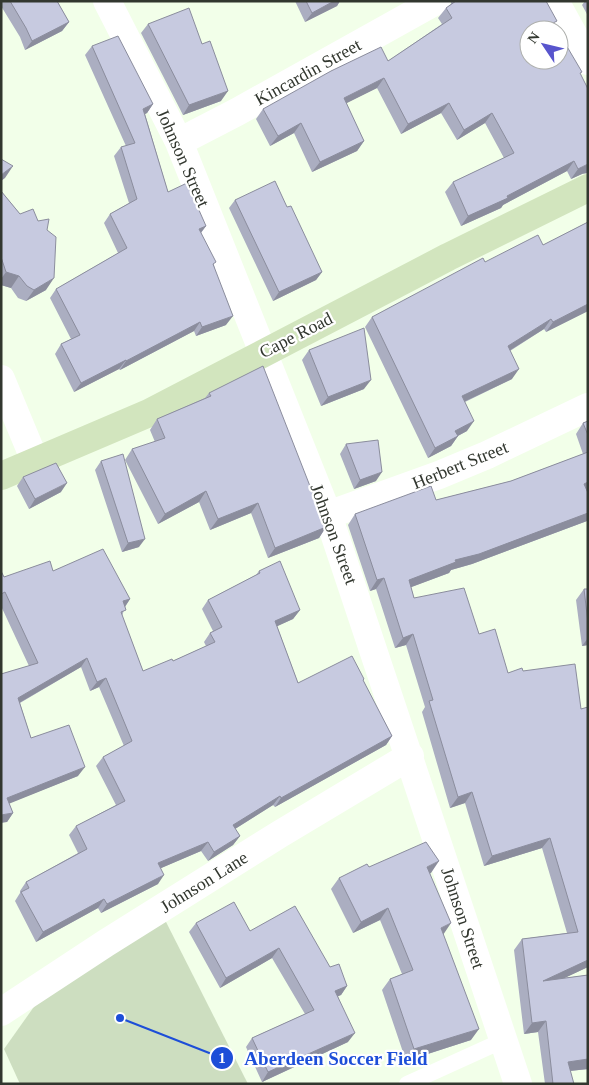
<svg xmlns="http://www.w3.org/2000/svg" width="589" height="1085" font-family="Georgia,serif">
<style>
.green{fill:#cddec0}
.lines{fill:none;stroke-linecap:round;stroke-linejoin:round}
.lane{stroke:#fff;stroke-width:16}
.street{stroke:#fff;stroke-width:28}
.secondary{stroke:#d2e5be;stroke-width:28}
.wall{fill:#abaec1}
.shaded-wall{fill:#8b8d9d}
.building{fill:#c7cae0;stroke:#8b8d9d}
.labels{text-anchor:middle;stroke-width:4.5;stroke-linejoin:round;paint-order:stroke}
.street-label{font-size:18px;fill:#32372f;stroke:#fff}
.leader{fill:none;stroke:#1d4ed8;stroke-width:2}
.callout-dot{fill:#1d4ed8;stroke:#fff;stroke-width:2}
.mark-label{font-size:15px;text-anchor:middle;font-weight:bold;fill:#fff}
.callout-label{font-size:19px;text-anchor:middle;font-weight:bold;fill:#1d4ed8;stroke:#fff;stroke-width:4.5;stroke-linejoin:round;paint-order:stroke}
</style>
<rect width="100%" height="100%" fill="#f2ffe9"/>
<!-- green -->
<path class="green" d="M163,916L248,1084H20L4,1049L48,987Z"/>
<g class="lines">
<!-- lane -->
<path class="lane" d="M407,1084L504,1040"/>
<!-- street -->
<path class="street" d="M107,1L179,142L328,515L518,1084
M555,1L588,61
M179,142L237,112L436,1
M1,379L35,461
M328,515L439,475L487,455L588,407
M1,1012L106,943L280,834L410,756"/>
<!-- secondary -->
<path class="secondary" d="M1,476L149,413L448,257L588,188"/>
</g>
<!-- wall -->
<path class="wall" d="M1,1H57L69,22L62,31L25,50L20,37L1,6Z
M295,1H340L337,6L305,22Z
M451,1H546L554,25L580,74L582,174L571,179L567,171L503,205L501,208L461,226L445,192L453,182L504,158L485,123L457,140L441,113L401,134L377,88L346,103L364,141L357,151L312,172L294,133L270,146L256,119L263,109L388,61L442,24L438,18L446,8L451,4Z
M585,1H588V16L582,5Z
M148,24L221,101L183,115L141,33Z
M92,46L153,104L147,113L145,114L168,192L206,226L201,233L214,265L226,325L196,336L194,331L120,370L119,369L74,392L55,354L61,344L71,339L50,298L56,289L118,253L104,223L110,214L129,203L114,156L121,147L126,146L85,55Z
M1,191L20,214L38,221L47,230L46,290L26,301L18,298L11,288L1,285Z
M235,200L287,207L322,272L316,280L273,301L229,208Z
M588,222V311L546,332L544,329L510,351L512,379L465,402L467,431L458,436L451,446L428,458L365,327L372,317L485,262L543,245Z
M309,350L364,389L321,406L302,360Z
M209,393L326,527L319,538L268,558L251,513L210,530L199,502L158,524L125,460L132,449L155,442L150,430L157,419L205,398Z
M588,421V490L587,491V521L472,564L451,570L449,573L411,587L414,598L479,634L508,673L523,671L581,709L588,707V967L564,978L588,975V1069L570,1071L574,1084H545L538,1032L524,1034L514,950L522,939L567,933L542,848L484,866L465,803L450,808L422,712L425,707L406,645L395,648L376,589L370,591L348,525L355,514L436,500L511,481L583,454L576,434L583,423Z
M346,444L376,481L354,489L340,454Z
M101,461L139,547L122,552L95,470Z
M23,477L61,492L29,509L17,486Z
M1,571L4,577L53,571L130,599L125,607L122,616L143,671L173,661L206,646L204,642L210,633L213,631L202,609L208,600L256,575L259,571L300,610L293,619L277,626L298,683L363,680L392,736L386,745L275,807L273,805L235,829L240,836L233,845L208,861L201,851L161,868L158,884L101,913L98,908L36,942L15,901L20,893V891L26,882L78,853L69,835L76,826L116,805L96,766L103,757L124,746L99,687L90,691L81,667L20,703L31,738L78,776L9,803L13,813L7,822L1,674L29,666L1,606Z
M584,589H588V645L582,646L576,600Z
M369,867L431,873H430L443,934L471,1040L406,1061L382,990L390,979L402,974L380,920L353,933L331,889L339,878Z
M196,923L250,931L330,967L347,986L341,995L338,996L348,1042L262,1082L246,1047L252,1038L305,1014L272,958L220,988L189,932Z"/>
<!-- shaded-wall -->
<path class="shaded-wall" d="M334,1H340L337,6L305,22L312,13Z
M69,22L62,31L25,50L32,41Z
M384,78L377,88L337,108L344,98Z
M228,91L221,101L183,115L189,105Z
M449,103L441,113L401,134L408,124Z
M153,104L147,113L137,118L143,109Z
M492,113L485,123L457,140L464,130Z
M301,123L294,133L270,146L278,136Z
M364,141L357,151L312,172L320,162Z
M574,161L567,171L503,205L501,208L461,226L468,216Z
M588,164V173L582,174L571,179L578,169Z
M13,166L5,178L1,181V175Z
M206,226L199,235V229Z
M6,272L19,276L11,288L1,285V279Z
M322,272L316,280L273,301L279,292Z
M54,278L46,290L26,301L34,290Z
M588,304V311L546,332L553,322Z
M233,316L226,325L196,336L202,327Z
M551,319L544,329L501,356L508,346Z
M200,322L194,331L120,370L126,361Z
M126,360L119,369L74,392L81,383Z
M519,369L512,379L455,406L462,396Z
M371,380L364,389L321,406L328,397Z
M474,421L467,431L448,441L455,431Z
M458,436L451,446L428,458L435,448Z
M382,472L376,481L354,489L360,480Z
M588,482V490L577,494L584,484Z
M67,483L61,492L29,509L35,499Z
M206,491L199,502L158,524L165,514Z
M258,503L251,513L210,530L218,519Z
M588,513V520L587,521L472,564L451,570L449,573L401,591L409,580L455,560Z
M326,527L319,538L268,558L275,548Z
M145,539L139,547L122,552L128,543Z
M384,578L376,589L370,591L377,580Z
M130,599L124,608L123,601Z
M300,610L293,619L269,630L275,621Z
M413,634L406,645L395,648L403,638Z
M588,638V645L582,646Z
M87,658L81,667L12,707L18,698Z
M106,678L99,687L90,691L97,682Z
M392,736L386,745L275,807L281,798Z
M85,767L78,776L1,807L7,798Z
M472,792L465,803L450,808L458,797Z
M280,796L273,805L227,834L233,825Z
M13,813L7,822L1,823V815Z
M240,836L233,845L208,861L214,852Z
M550,838L542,848L484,866L492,856Z
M208,842L201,851L152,872L158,863Z
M439,861L431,873L419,878L427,867Z
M164,875L158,884L101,913L107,904Z
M104,899L98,908L36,942L43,932Z
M388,908L380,920L353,933L361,922Z
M451,923L443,935L441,928Z
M279,948L272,958L220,988L226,978Z
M588,960V967L535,992L543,981Z
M347,986L341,995L329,1000L335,991Z
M546,1021L538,1032L524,1034L532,1023Z
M479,1029L471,1040L406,1061L414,1049Z
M355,1033L348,1042L262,1082L268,1072Z
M588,1059V1069L560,1072L568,1062Z"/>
<!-- building -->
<path class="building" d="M10,1H57L69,22L32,41L26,28Z
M306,1H334L312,13Z
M456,1H546L557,21L553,23L557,30H529V60H559V33L582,72L580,73L588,89V164L578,169L574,161L507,196L508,198L468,216L453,182L514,153L492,113L464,130L449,103L408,124L384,78L344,98L364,141L320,162L301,123L278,136L263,109L331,71L381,47L388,61L452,18L446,8Z
M189,8L202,44L210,41L228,91L189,105L148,24Z
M118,36L153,104L143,109L168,192L187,183L206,226L199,229L216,262L213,264L233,316L202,327L200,322L126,361V360L81,383L61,344L80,335L56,289L127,248L110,214L137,199L121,147L135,143L92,46Z
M1,159L13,166L1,175Z
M275,181L287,207L291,206L322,272L279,292L235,200Z
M1,191L20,214L33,209L38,221L49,219L47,230L56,237L54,278L34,290L27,286L19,276L6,272L1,257Z
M588,222V304L553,322L551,319L508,346L519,369L462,396L474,421L455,431L458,436L435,448L372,317L483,258L485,262L538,235L543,245Z
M364,328L371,380L328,397L309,350Z
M263,366L326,527L275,548L258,503L218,519L206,491L165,514L132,449L165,438L157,419L211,396L209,393Z
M588,421V435L583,423Z
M378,440L382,472L360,480L346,444Z
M588,452V482L584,484L588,493V513L479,554L455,560L456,562L409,580L414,598L464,588L479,634L495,629L508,673L522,668L523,671L575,664L581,709L588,707V960L543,981L588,975V1059L568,1062L574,1084H553L546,1021L532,1023L522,939L578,932L550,838L492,856L472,792L458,797L429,701L433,700L413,634L403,638L384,578L377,580L355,514L431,486L436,500L511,481Z
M123,454L145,539L128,543L101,461Z
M56,463L67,483L35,499L23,477Z
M103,549L130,599L123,601L126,610L121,612L143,671L172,659L173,661L215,642L210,633L222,627L208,600L260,573L259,571L280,561L300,610L275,621L298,683L352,656L364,679L363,680L392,736L281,798L280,796L233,825L240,836L214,852L208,842L158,863L164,875L107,904L104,899L43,932L21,892L29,888L26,882L87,849L76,826L125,801L103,757L132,741L106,678L97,682L87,658L18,698L31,738L69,725L85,767L7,798L13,813L1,815V674L38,663L5,592L1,594V571L4,577L50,561L53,571Z
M584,589H588V623Z
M426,842L439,861L427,867L451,923L441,928L479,1029L414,1049L390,979L413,970L388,908L361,922L339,878L367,864L369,867Z
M234,902L250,931L295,906L330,967L339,964L347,986L335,991L355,1033L268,1072L252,1038L314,1010L279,948L226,978L196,923Z"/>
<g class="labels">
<!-- street labels -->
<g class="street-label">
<text transform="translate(308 72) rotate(-29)" y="6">Kincardin Street</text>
<text transform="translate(183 158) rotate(66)" y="6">Johnson Street</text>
<text transform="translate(296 335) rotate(-27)" y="6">Cape Road</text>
<text transform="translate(460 465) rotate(-22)" y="6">Herbert Street</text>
<text transform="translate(334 534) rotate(70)" y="6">Johnson Street</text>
<text transform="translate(204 882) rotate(-32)" y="6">Johnson Lane</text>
<text transform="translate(463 918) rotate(72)" y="6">Johnson Street</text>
</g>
</g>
<!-- callouts -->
<path class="leader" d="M120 1018L222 1058"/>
<g class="callout-dot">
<circle cx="120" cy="1018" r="5"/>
<circle cx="222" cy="1058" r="12"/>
</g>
<g class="mark-label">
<text x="222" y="1063">1</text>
</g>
<g class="callout-label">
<text x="336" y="1065">Aberdeen Soccer Field</text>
</g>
<!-- border -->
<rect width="589" height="1085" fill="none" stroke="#32372f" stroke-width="5"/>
<!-- north arrow -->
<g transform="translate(544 45) rotate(305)"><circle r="24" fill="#ffffff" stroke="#adafac"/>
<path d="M0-4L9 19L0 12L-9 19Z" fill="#5855cd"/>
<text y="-8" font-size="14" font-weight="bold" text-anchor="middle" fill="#32372f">N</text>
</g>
</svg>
